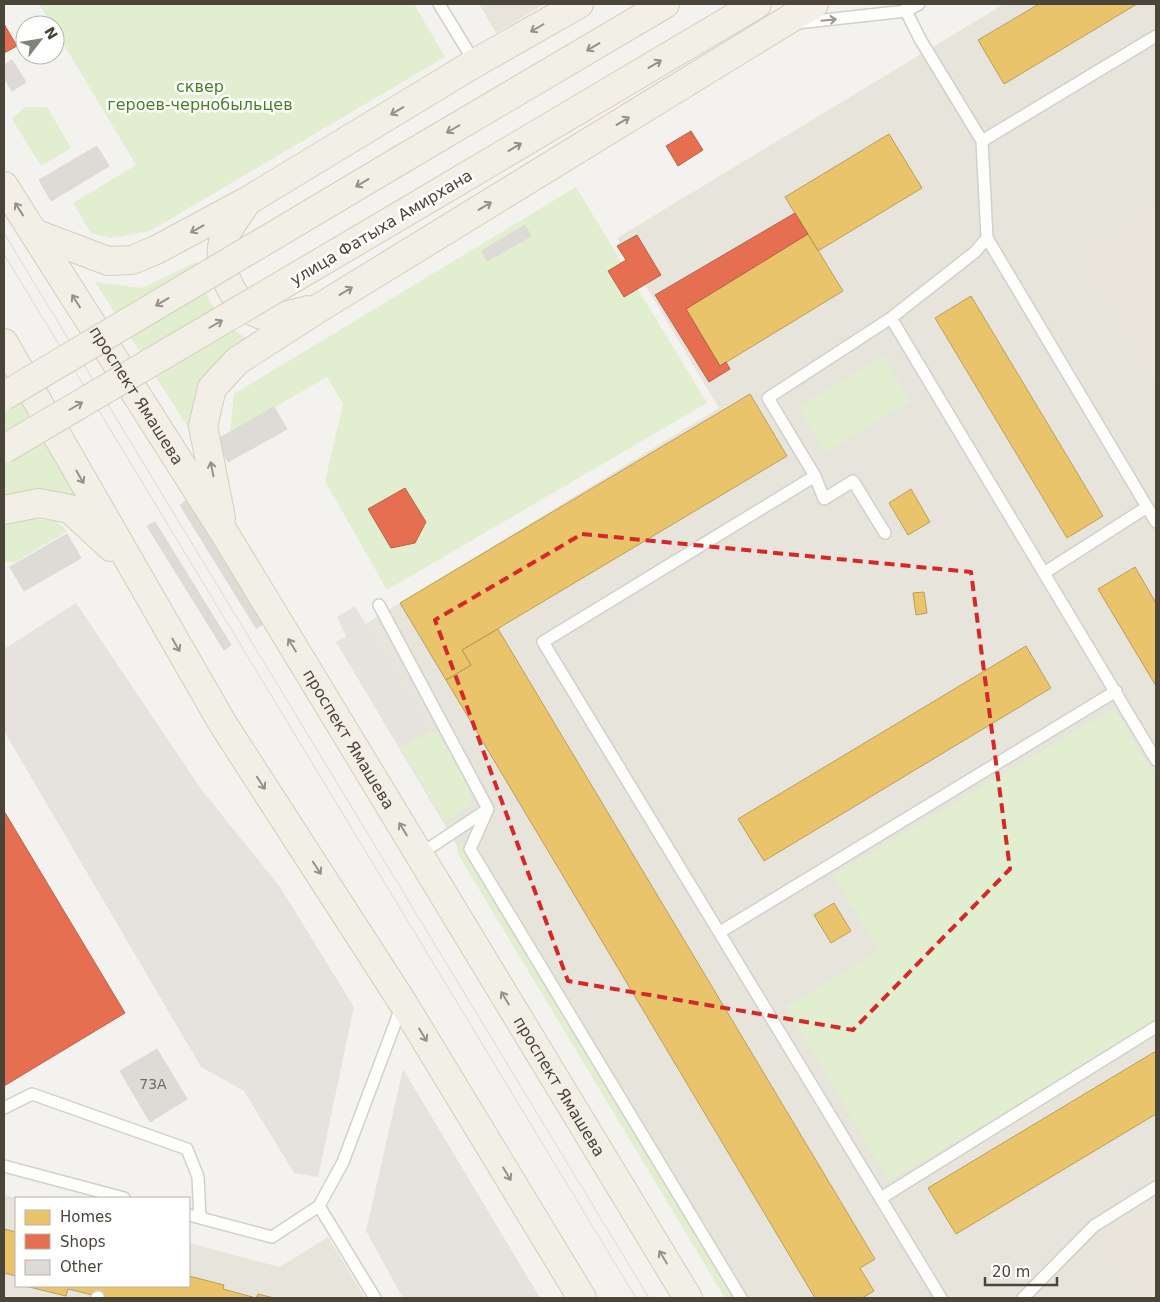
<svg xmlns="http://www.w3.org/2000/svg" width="1160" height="1302" font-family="'DejaVu Sans',sans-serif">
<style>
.residential{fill:#e7e4dc}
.education{fill:#eae5da}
.green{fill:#e1eecf}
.parking{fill:#e6e3df}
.homes{fill:#e9c46a;stroke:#ba9e5b}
.shops{fill:#e76f51;stroke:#b8624a}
.building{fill:#dedbd6;stroke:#dcd9d4}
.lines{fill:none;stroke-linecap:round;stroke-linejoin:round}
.lane-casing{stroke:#d2d0cb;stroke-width:14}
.primary-casing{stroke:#d6cebb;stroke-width:30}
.lane{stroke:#fdfdfc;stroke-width:11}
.primary{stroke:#f2efe6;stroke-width:28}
.tram{stroke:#dbdbda;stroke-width:1}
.primary-bridge-casing{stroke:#d6cebb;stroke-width:30;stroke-linecap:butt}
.primary-bridge{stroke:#f2efe6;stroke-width:28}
.oneway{stroke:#9b9791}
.oneway2{stroke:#969187}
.marked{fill:none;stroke:#d62828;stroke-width:4;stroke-dasharray:10 6;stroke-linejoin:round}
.labels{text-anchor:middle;stroke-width:5;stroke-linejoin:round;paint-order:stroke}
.number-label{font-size:14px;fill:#706a61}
.park-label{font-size:16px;fill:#4a7f2a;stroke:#fff}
.street-label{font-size:16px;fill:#4b4439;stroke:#fff}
</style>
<rect width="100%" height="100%" fill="#f4f2ee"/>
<!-- residential -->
<path class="residential" d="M479,4H545L496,33Z
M1004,4H1156V1298H726L336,642L719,408L617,238Z
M4,1195L18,1198L16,1286H189V1243L280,1267L328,1237L365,1298H4Z"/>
<!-- education -->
<path class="education" d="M1156,206V384L1078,254Z
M1156,1196V1298H1138L1098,1232Z"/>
<!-- green -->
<path class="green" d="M39,4H414L445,57L150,231L111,238L91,233L73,203L136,165L55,30V25H52Z
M25,107H47L71,148L41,166L12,119Z
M576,187L707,403L387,590L325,481L343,404L327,377L230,433L234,394Z
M196,262C207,300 215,320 250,340L218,365L195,401L191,432L95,282L142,288Z
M883,356L910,401L825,453L798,407Z
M4,371L75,495L27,491L4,496Z
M28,518L55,521L68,531L14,563L4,561V522Z
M1114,708L1156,779V1022L889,1181L786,1007L879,951L833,875Z
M431,731L438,734C450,755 475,781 469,806L445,822L401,748Z
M462,842L465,844L742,1298H725L458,854L457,846Z"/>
<!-- parking -->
<path class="parking" d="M76,603L201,789L280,887L354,1007L318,1177L294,1173L244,1091L201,1067L4,731V649Z
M355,606L429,730L398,744L346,656L352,649L337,617Z
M403,1069L540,1298H403L366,1231Z"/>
<!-- homes -->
<path class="homes" d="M1039,4H1137L1004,84L978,40Z
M889,134L922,188L818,251L785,197Z
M808,234L843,291L720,366L686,309Z
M971,296L1103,516L1067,538L935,318Z
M750,394L787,456L462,650L471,665L446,680L400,603Z
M911,489L930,522L908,535L889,503Z
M1135,567L1156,603V686L1098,589Z
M924,592L927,613L916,615L913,593Z
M498,629L875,1259L860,1268L874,1291L862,1298H815L446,680L471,665L462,650Z
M1026,646L1051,688L764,861L738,819Z
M834,903L851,931L831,943L814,915Z
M1156,1051V1114L956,1234L928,1188Z
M4,1229L16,1232V1276L4,1273Z
M189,1276L224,1285L223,1289L256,1298L258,1294L274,1298H104L68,1289L66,1296L25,1286H189Z"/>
<!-- shops -->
<path class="shops" d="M4,24L17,46L4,53Z
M691,131L703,150L678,166L666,146Z
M795,213L808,234L686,309L720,366L726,362L730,369L709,382L655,295Z
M637,235L661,275L624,297L608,271L626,260L617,246Z
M405,488L426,522L415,543L391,548L368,509Z
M4,811L125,1013L4,1086Z"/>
<!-- building -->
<path class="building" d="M12,60L26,82L12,91L4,78V65Z
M97,146L109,166L51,201L39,180Z
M525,225L531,236L487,261L482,251Z
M274,407L287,429L228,462L216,440Z
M187,500L264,624L256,628L180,505Z
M155,522L231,645L224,650L147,526Z
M67,534L81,558L24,591L10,567Z
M157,1049L187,1099L150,1122L120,1071Z"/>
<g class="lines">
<!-- lane casing -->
<g class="lane-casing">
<path id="lane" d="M439,4L475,63
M908,4L906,11L920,39L982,141L987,238L1156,522
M797,23L906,11L919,4
M982,141L1156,36
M891,318L1156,760
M815,476L824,499L853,481L885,533
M1044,573L1147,507
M379,605L488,809
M488,809L470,849L741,1298
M419,855L488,809
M720,932L1116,691
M4,1108L32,1094L187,1149L198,1177L200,1218
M4,1166L124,1198
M881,1198L1156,1027
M319,1206L375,1298
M189,1215L272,1237L319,1206L343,1162L402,1005
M97,1298L98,1297
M941,1298L543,642L815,476L768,398L891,318L975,252L987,238
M1023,1298L1094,1226L1156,1187"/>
</g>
<!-- primary casing -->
<g class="primary-casing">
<g id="primary">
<path d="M404,158L665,4"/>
<path id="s1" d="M4,186L225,534L688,1298"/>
<path d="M428,199L757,4"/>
<path d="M246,203C238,216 224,231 222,247C219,275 235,307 262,315C277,320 293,314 308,310"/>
<path d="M34,233L108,261L132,260L156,250L249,200L475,63L579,4"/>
<path d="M4,343L223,724L403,1003L582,1298"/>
<path d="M4,510L39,503L70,509L111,547"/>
<path d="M221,518L203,426L212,388L237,361L319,308L814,4"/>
</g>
</g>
<!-- lane -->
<use href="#lane" class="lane"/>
<!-- primary -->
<use href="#primary" class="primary"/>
<!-- tram -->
<path class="tram" d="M4,233L649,1298
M4,254L636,1298"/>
<!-- primary-bridge casing -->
<g class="primary-bridge-casing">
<path id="primary-bridge" d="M4,396L404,158
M4,449L428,199"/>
</g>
<!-- primary-bridge -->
<use href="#primary-bridge" class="primary-bridge"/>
</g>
<!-- one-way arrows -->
<defs><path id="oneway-shaft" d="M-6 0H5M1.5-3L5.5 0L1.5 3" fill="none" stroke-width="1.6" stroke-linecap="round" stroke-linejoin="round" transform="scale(1.25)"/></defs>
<use class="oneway" href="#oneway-shaft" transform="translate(829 20) rotate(-6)"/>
<g class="oneway2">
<use href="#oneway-shaft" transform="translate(537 28) rotate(150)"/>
<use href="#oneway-shaft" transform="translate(593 47) rotate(149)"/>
<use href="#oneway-shaft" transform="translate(655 64) rotate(-31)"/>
<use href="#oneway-shaft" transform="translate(397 111) rotate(149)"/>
<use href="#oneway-shaft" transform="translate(623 121) rotate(-31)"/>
<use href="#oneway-shaft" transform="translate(453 129) rotate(150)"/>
<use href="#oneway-shaft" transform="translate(515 147) rotate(-31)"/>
<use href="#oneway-shaft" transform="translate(362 183) rotate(149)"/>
<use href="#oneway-shaft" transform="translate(485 206) rotate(-31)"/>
<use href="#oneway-shaft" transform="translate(19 209) rotate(-122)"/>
<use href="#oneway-shaft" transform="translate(197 229) rotate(151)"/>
<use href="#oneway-shaft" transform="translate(346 291) rotate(-31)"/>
<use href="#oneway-shaft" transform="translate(76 301) rotate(-122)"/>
<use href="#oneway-shaft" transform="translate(162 302) rotate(149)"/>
<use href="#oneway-shaft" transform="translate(216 324) rotate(-30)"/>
<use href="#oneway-shaft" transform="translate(76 406) rotate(-30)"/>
<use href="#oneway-shaft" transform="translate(212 469) rotate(-101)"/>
<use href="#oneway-shaft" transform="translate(80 477) rotate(60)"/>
<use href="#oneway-shaft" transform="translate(176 645) rotate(60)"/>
<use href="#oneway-shaft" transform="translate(292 645) rotate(-121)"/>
<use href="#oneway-shaft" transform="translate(261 783) rotate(57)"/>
<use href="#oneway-shaft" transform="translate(403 829) rotate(-121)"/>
<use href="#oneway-shaft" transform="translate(317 868) rotate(57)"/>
<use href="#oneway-shaft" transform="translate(505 998) rotate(-121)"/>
<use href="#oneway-shaft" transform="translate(423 1035) rotate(59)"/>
<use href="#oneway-shaft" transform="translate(507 1174) rotate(59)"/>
<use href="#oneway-shaft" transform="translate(663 1257) rotate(-121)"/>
</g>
<!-- marked area -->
<path class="marked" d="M582,534L971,572L1010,869L853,1030L568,981L435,620Z"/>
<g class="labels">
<!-- number labels -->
<g class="number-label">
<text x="153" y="1089">73А</text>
</g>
<!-- park labels -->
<g class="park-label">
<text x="200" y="92">сквер<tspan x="200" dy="18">героев-чернобыльцев</tspan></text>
</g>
<!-- street labels -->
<g class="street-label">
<text transform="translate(381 227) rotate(-31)" y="6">улица Фатыха Амирхана</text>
<text dy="6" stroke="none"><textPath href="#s1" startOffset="248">проспект Ямашева</textPath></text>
<text dy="6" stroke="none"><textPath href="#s1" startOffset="652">проспект Ямашева</textPath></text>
<text dy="6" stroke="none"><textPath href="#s1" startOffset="1058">проспект Ямашева</textPath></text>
</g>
</g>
<!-- border -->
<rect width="1160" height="1302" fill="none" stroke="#4b4439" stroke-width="10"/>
<!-- legend -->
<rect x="15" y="1197" width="175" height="90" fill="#ffffff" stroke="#b7b4b0"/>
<rect x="25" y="1210" width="25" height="15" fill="#e9c46a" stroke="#b7b4b0"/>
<text x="60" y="1222" font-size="15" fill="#4b4439">Homes</text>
<rect x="25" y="1234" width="25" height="15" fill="#e76f51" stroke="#b7b4b0"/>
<text x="60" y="1247" font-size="15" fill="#4b4439">Shops</text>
<rect x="25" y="1260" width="25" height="15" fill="#dedbd6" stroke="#b7b4b0"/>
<text x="60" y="1272" font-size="15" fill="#4b4439">Other</text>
<!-- north arrow -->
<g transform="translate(40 40) rotate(59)"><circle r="24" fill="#ffffff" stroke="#b7b4b0"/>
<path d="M0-4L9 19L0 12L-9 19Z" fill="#868178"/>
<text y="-8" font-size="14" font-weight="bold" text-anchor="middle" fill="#4b4439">N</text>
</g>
<!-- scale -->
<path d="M985 1277v8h72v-8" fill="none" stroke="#4b4439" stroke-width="2.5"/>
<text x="992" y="1277" font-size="15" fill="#4b4439" stroke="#ffffff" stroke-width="4" paint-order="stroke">20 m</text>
</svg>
